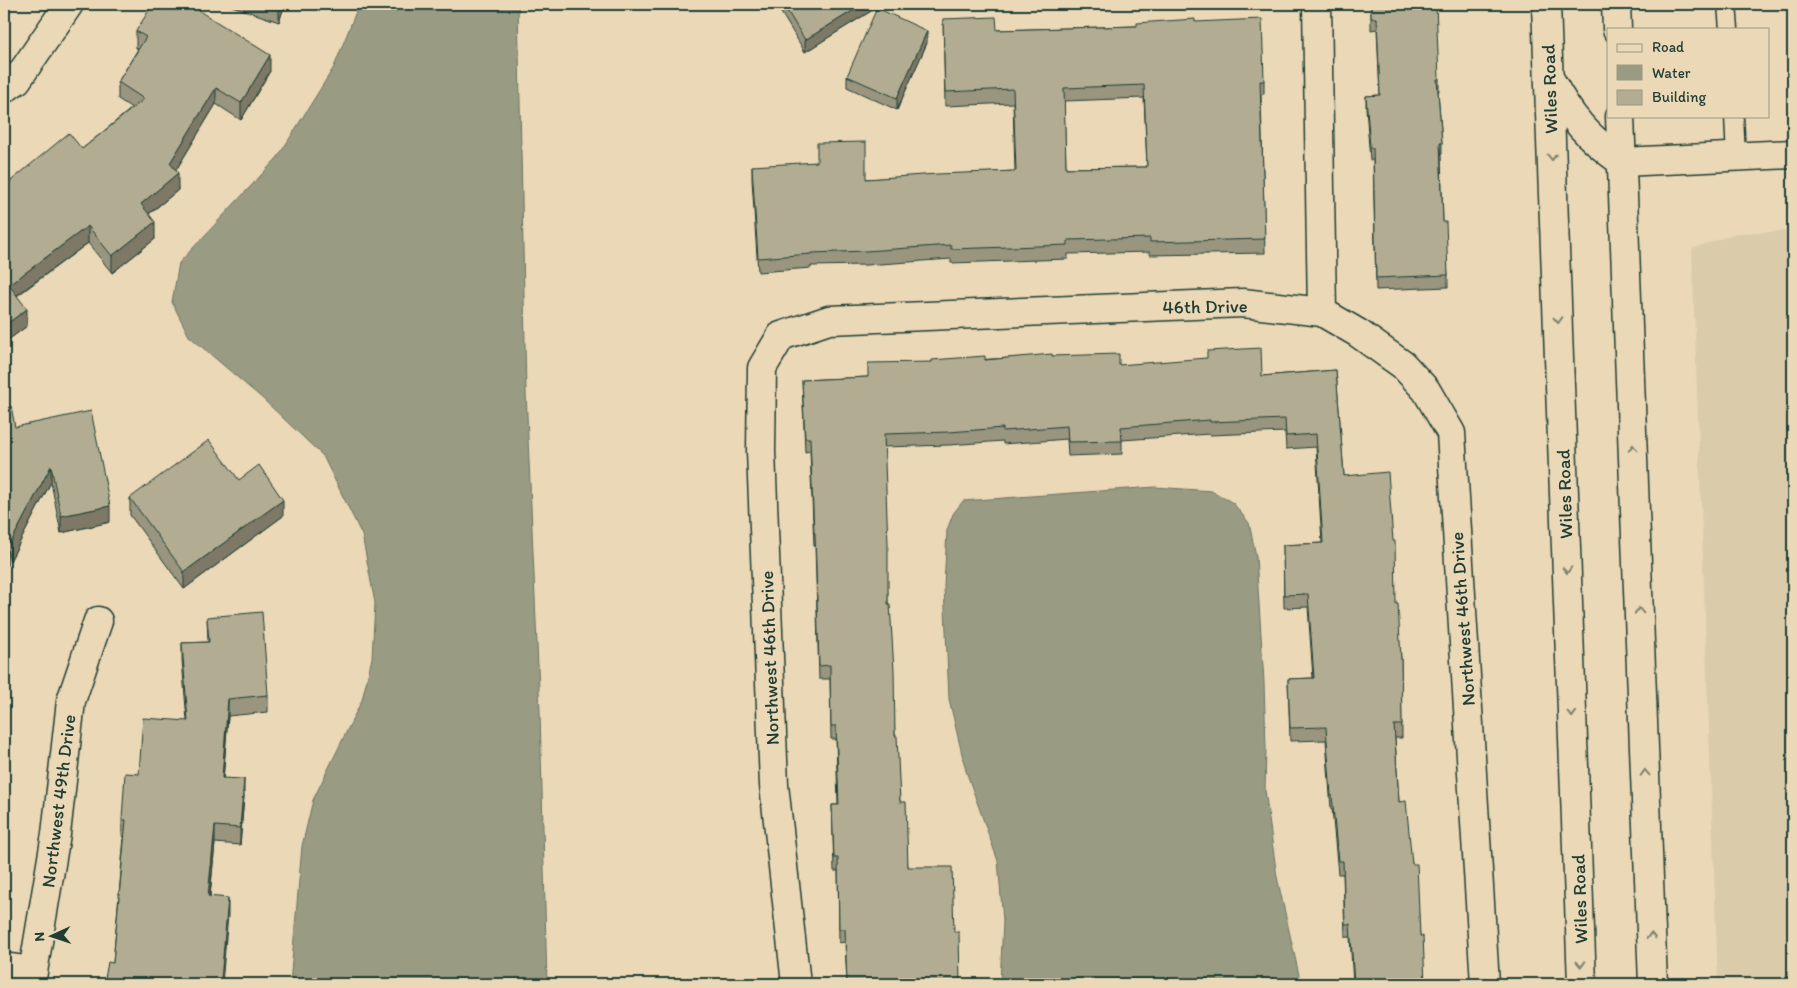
<svg xmlns="http://www.w3.org/2000/svg" width="1797" height="988" font-family="Itim,sans-serif">
<style>
.built{fill:#dacbab}
.water{fill:#9a9b83;stroke:#697563}
.lines{fill:none;stroke-linecap:round;stroke-linejoin:round}
.lane-casing{stroke:#1f3d34;stroke-width:21}
.street-casing{stroke:#1f3d34;stroke-width:31}
.secondary-casing{stroke:#1f3d34;stroke-width:31}
.lane{stroke:#ebd8b6;stroke-width:18}
.street{stroke:#ebd8b6;stroke-width:28}
.secondary{stroke:#ebd8b6;stroke-width:28}
.wall{fill:#99957e;stroke:#1f3d34;fill-rule:evenodd}
.shaded-wall{fill:#7d7966;stroke:#1f3d34}
.building{fill:#b2ad92;stroke:#1f3d34;fill-rule:evenodd}
.oneway{stroke:#7b836e}
.labels{text-anchor:middle;stroke-width:4.5;stroke-linejoin:round;paint-order:stroke}
.street-label{font-size:19px;fill:#1f3d34;stroke:#ebd8b6}
</style>
<rect width="100%" height="100%" fill="#ebd8b6"/>
<filter id="ink" filterUnits="userSpaceOnUse"><feTurbulence type="fractalNoise" baseFrequency=".02" numOctaves="2"/><feDisplacementMap in="SourceGraphic" scale="10" xChannelSelector="R" yChannelSelector="G"/><feConvolveMatrix kernelMatrix="1 2 1 2 8 2 1 2 1" color-interpolation-filters="sRGB"/></filter>
<g filter="url(#ink)">
<!-- built -->
<path class="built" d="M1793,231V984H1718L1692,249L1736,233Z"/>
<!-- water -->
<path class="water" d="M359,4H518L526,392L540,713L547,984H290L302,846L313,800L362,700L372,658L375,603L362,535L323,456L263,399L189,336L172,302L179,263L278,157L334,67Z
M1155,487L1212,491L1233,503L1249,523L1256,556L1264,682L1266,747L1265,790L1277,877L1301,984H1000L1003,921L998,861L966,771L949,699L944,586L947,530L953,514L963,501Z"/>
<g class="lines">
<!-- lane casing -->
<g class="lane-casing">
<path id="lane" d="M1727,4L1729,29
M1734,116L1736,157"/>
</g>
<!-- street casing -->
<g class="street-casing">
<path id="street" d="M1317,4L1322,312
M4,89L17,80L69,4
M1622,162L1793,154
M4,967L33,971
M31,984L56,834L71,701L98,621
M796,984L774,785L761,451L762,368L781,336L829,320L1243,303L1322,312L1358,333L1403,365L1426,390L1451,433L1485,984"/>
</g>
<!-- secondary casing -->
<g class="secondary-casing">
<path id="secondary" d="M1546,4L1582,984
M1616,4L1617,29
M1551,81C1570,117 1588,138 1622,162
M1620,116L1653,984"/>
</g>
<!-- lane -->
<use href="#lane" class="lane"/>
<!-- street -->
<use href="#street" class="street"/>
<!-- secondary -->
<use href="#secondary" class="secondary"/>
</g>
<!-- wall -->
<path class="wall" d="M226,4H285L279,22Z
M777,4H876V8L805,52L777,6Z
M1371,4L1439,79V91H1438L1442,143V154H1441L1443,222L1448,275V287L1376,290L1373,160H1370L1366,108V96L1380,95L1377,29L1371,30Z
M943,19L997,30L1137,26L1195,22L1264,81V94L1261,95L1265,253L1150,255V252L1068,254V259L951,263V259L866,265L811,266V268L758,272L752,180V166L866,179L1015,171L1013,103L945,106ZM1144,98L1147,167L1066,168L1064,101Z
M136,31L270,71L241,120L216,104L176,170L178,190L149,214L155,239L112,273L88,243L17,296L27,326L4,343V179L7,184L82,149L132,108L118,99V82L138,49L136,48Z
M927,43L897,110L847,87V76Z
M1052,356L1119,365L1262,376L1336,370L1344,476L1396,604L1401,659L1402,738H1395L1399,802L1412,864L1420,936L1425,984H1353L1350,937H1345L1343,874H1338L1332,809H1331L1326,740L1290,741L1288,679L1313,678L1308,607L1284,608L1283,545L1322,543L1316,447L1286,449L1285,432L1210,435V434L1122,440V454L1068,456L1067,439L1003,444V441L949,445L884,447L888,604L895,736L900,802L908,867L954,932L960,984H847L845,942L839,943L838,871H834L832,805H838L836,739H831L830,679H819L815,546H814L810,451L805,452L802,380L868,377L932,362Z
M4,408L15,427L110,522L61,533L51,482L10,561L7,550V565L4,572V546L7,548L4,532Z
M239,480L283,516L184,589L130,515V498Z
M207,617L268,695V712L228,716L223,778L244,796L240,845L215,843L210,897L228,915L113,963L124,837L122,836V820L139,774L187,721L182,660V643L208,642Z"/>
<!-- shaded-wall -->
<path class="shaded-wall" d="M279,4H285L279,22Z
M864,4H876V8L805,52V40Z
M927,31V43L897,110V98Z
M270,55V71L241,120V103Z
M216,88V104L170,180V163Z
M178,173V190L141,220V204Z
M155,222V239L112,273V256Z
M88,226V243L9,301V285Z
M27,309V326L4,343V326Z
M51,466V482L10,561V544Z
M283,500V516L184,589V572Z
M110,506V522L61,533V516Z
M7,548V565L4,572V555Z
M228,699V716L222,795V778Z
M244,779V796L240,845V828Z
M215,826V843L208,913V896Z
M228,898V915L222,984L221,980Z"/>
<!-- building -->
<path class="building" d="M153,4H188L270,55L241,103L216,88L170,163L178,173L141,204L155,222L112,256L88,226L9,285L27,309L4,326V179L7,184L69,133L82,149L144,99L118,82L146,37L136,31Z
M783,4H864L805,40Z
M1371,4H1436L1439,79H1437L1442,143H1440L1443,222H1446L1448,275L1376,278L1373,148H1370L1366,96L1380,95L1377,18H1371Z
M877,8L927,31L897,98L847,76Z
M996,17L997,30L1137,26V23L1195,19V22L1262,19L1264,81H1260L1265,239L1150,242V238L1068,240V245L951,249V245L866,251L811,253V254L758,258L752,166L817,162V143L866,142V179L937,174L1016,171L1013,89L945,92L943,19ZM1144,85L1147,167L1066,168L1064,88Z
M1261,348L1262,376L1336,370L1344,476L1388,472L1393,541H1395L1396,604H1398L1401,659L1402,725H1394L1399,802L1406,801L1412,864H1417L1420,936H1423L1425,984H1354L1350,924H1345L1343,861H1338L1332,795L1331,796L1326,727L1290,728L1288,679L1314,678L1308,594L1284,595L1283,545L1323,543L1316,434L1286,436L1285,419L1210,422V420L1121,427L1122,441L1068,442L1067,426L1003,431V428L949,432L884,434L888,545V604H890L894,671L895,736H897L900,802H906L908,867H952L954,932H959L960,984H847L845,929H839L838,858H834L832,805H839L836,726H831L830,665L819,666L815,533H814L810,438H805L802,380L868,377V363L932,362V360L985,356V360L1052,354V356L1119,354V365L1207,358V351Z
M11,406L15,427L91,411L110,506L61,516L51,466L10,544L4,516V408Z
M209,440L239,480L259,465L283,500L184,572L130,498Z
M4,546L7,548L4,555Z
M262,612L268,695L228,699L222,778L244,779L240,828L215,826L208,896L228,898L221,980L250,984H104L108,962L113,963L126,820H122L125,773L139,774L143,718L188,721L182,643L209,642L207,617Z"/>
<!-- one-way arrows -->
<defs><path id="oneway-chevron" d="M-2-3.5L2.5 0L-2 3.5" fill="none" stroke-width="1.6" stroke-linecap="round" stroke-linejoin="round" transform="scale(1.25)"/></defs>
<g class="oneway">
<use href="#oneway-chevron" transform="translate(1552 157) rotate(88)"/>
<use href="#oneway-chevron" transform="translate(1558 320) rotate(88)"/>
<use href="#oneway-chevron" transform="translate(1633 448) rotate(-92)"/>
<use href="#oneway-chevron" transform="translate(1567 570) rotate(88)"/>
<use href="#oneway-chevron" transform="translate(1639 611) rotate(-92)"/>
<use href="#oneway-chevron" transform="translate(1572 714) rotate(88)"/>
<use href="#oneway-chevron" transform="translate(1645 773) rotate(-92)"/>
<use href="#oneway-chevron" transform="translate(1651 936) rotate(-92)"/>
<use href="#oneway-chevron" transform="translate(1581 964) rotate(88)"/>
</g>
</g>
<g class="labels">
<!-- street labels -->
<g class="street-label">
<text transform="translate(1549 89) rotate(-92)" y="7">Wiles Road</text>
<text transform="translate(1205 306) rotate(-1)" y="7">46th Drive</text>
<text transform="translate(1564 494) rotate(-92)" y="7">Wiles Road</text>
<text transform="translate(1462 619) rotate(-94)" y="7">Northwest 46th Drive</text>
<text transform="translate(769 658) rotate(-92)" y="7">Northwest 46th Drive</text>
<text transform="translate(58 801) rotate(-83)" y="7">Northwest 49th Drive</text>
<text transform="translate(1579 899) rotate(-92)" y="7">Wiles Road</text>
</g>
</g>
<!-- margin -->
<rect width="1797" height="988" fill="none" stroke="#ebd8b6" stroke-width="20"/>
<rect x="10" y="10" width="1777" height="968" fill="none" stroke="#1f3d34" stroke-width="2" filter="url(#ink)"/>
<!-- legend -->
<rect x="1607" y="28" width="162" height="90" fill="#ebd8b6" stroke="#999a82"/>
<rect x="1617" y="44" width="25" height="8" fill="#ebd8b6" stroke="#999a82"/>
<text x="1652" y="52" font-size="15" fill="#1f3d34">Road</text>
<rect x="1617" y="65" width="25" height="15" fill="#9a9b83" stroke="#999a82"/>
<text x="1652" y="78" font-size="15" fill="#1f3d34">Water</text>
<rect x="1617" y="90" width="25" height="15" fill="#b2ad92" stroke="#999a82"/>
<text x="1652" y="102" font-size="15" fill="#1f3d34">Building</text>
<!-- north arrow -->
<g transform="translate(52 936) rotate(267)" stroke="#ebd8b6" stroke-width="4" paint-order="stroke">
<path d="M0-4L9 19L0 12L-9 19Z" fill="#1f3d34"/>
<text y="-8" font-size="14" font-weight="bold" text-anchor="middle" fill="#1f3d34">N</text>
</g>
</svg>
